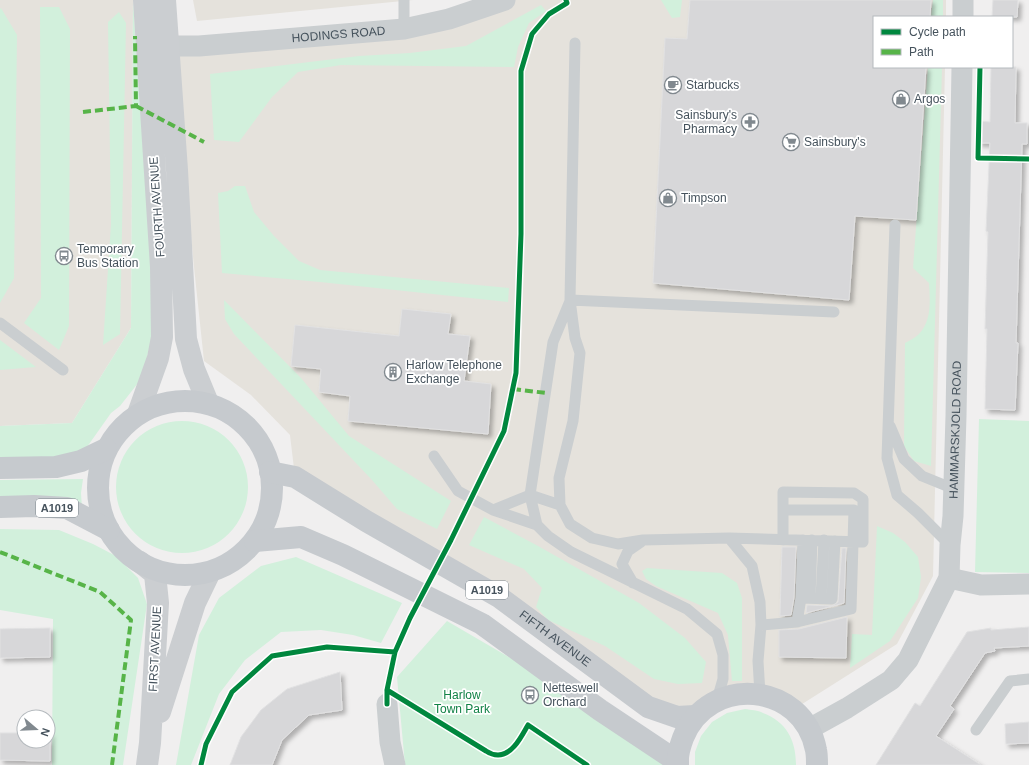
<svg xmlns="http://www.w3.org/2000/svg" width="1029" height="765" font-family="Arial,sans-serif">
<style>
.commercial{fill:#e5e2dc}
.green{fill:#d2f0dc}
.building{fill:#d7d7d9;stroke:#e1e1e2;filter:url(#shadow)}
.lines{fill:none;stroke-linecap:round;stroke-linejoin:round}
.lane{stroke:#caced0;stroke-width:11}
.street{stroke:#caced0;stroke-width:21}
.secondary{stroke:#cbced1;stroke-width:22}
.primary{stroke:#c6cace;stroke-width:22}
.quiet{stroke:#57b448;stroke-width:4;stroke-dasharray:8 4;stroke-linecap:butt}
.cycleway-casing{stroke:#fff;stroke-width:8}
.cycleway{stroke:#00873e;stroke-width:5}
.labels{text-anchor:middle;stroke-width:3.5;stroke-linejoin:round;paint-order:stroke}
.shield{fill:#fff;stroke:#7d868d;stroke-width:1}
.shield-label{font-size:11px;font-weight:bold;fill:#45525c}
.street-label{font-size:12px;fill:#45525c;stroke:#fff}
.poi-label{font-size:12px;fill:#45525c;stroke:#fff;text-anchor:start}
.park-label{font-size:12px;fill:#118246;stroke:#fff}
</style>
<defs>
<filter id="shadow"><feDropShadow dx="3.5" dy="3.5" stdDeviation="2" flood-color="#0004"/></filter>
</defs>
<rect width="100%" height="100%" fill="#f0efef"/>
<!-- commercial -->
<path class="commercial" d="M0,0H133L131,328L72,423L0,426Z
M193,0H413L197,21Z
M505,0H946V17H874V67H945L933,576L897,644L799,706L733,695L677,717L295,477L290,435L251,395L204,361L194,267L185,172L168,46L449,19Z"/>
<!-- green -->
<path class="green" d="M133,0L155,324L142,378L120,406L111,413L87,447L64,461H0V426L72,423L131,328Z
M661,0H682L680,17L672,18Z
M933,0H943V17H931Z
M541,5L546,11L529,23L518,47L514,67L341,65L298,72L272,97L239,142L214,140L210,74L359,56L410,53L466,46Z
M40,7H59L70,29L69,326L59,350L24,323L41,298Z
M1,8L17,35L14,278L0,303V9Z
M119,12L126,23L120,334L103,345L111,224L108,22Z
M928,67H942L931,466L914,461L904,446L905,343C910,340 915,338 919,334C932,320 930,301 929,283L913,268Z
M235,186H245L254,212L274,236L299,261L320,270L509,288L508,302L320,282L222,273L218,193L228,191Z
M224,300L301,378L349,436L451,501L437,529L397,509L372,480L234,334L225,319Z
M0,340L36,367L0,370Z
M979,419L1029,421V573L975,572Z
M116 487a66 66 0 1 1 132 0a66 66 0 1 1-132 0Z
M83,479L81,493L82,508L0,500V480Z
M484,517L538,546L639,603L685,638L706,662L702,683L678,684L654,679L605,646L548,620L536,607L542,588L524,569L469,545Z
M877,526L893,533L905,542L918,557L921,577L918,598L890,641L850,668L852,634L872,635Z
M0,529L59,530L93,544L116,556L138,578L147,604L123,765H52L53,619L0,610Z
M296,557L402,603L381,643L353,635L321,630L281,632L245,660L219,694L191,765H176L199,635L219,598L261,566Z
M647,568L722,573L737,583L742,598V681H732L728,635L718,613L656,586L646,579L642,571Z
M447,621L600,710L678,765H405L397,677Z
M745,709C751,710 758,710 763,713C787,722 796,741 796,765H695V752L701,736L712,722L727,713Z"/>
<!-- building -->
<path class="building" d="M690,0H931L930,17H874V67H926L916,220L855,216L849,300L653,283L665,38L687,39Z
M993,0H1018L1017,17H992Z
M991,67H1016L1015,123H1027V144H1022L1016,343H1018L1015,410L985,409L987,329H985L988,232L986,231L990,143H978V121L990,122Z
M402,309L451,314L448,334L470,336L464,381L491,384L488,434L348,421L350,396L319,392L321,369L291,366L295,325L399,336Z
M782,547H796L794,597L791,615L780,616Z
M842,548H846L844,603L806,613L807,605L832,606L838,602Z
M847,617L846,658L779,657V630L799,629Z
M1029,627V646L994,648L995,651L985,653L950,706L954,709L936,736L981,765H876L915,703L920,706L967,632L991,628V630Z
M50,628V657L0,658V629Z
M340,672L342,710L309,715L282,740L272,765H230L241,737L261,710L287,689Z
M1029,722V743L1006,744L1005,724Z
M0,733H24V741H48V733H50V761L0,760Z"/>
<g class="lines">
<!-- lane -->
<path class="lane" d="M404,29V0
M575,43L570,300L575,338L580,353L573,421L559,478L560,505L570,524L592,538L618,544L643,540L729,538L752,566L760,602L761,625L758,661L760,694
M895,225L887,458L897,495L918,513L950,545
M570,300L834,312
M0,323L63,370
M890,426L904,459L922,476L954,489
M434,456L458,491L493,510L537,525L548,536L571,552L687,609L717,634L723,655V679L717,700
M493,510L530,495L560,505
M783,510H854L851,609L797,622
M537,525L530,495L553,342L570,301
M729,538L863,542V499L854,493L783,492V540
M633,583L622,564L628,551L641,542
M801,598L803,540
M810,598L812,540
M821,598L824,540
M761,625L797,622L801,598L832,599L835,541
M976,730L1010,681L1029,679"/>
<!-- street -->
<g class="street">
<path d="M963,17V0"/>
<path id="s1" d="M168,46H199L404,29L449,19L505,0"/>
<path d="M949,578L981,585L1029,584"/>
<path d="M387,704L390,742L395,765"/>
<path id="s2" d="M809,729L847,708L891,680L908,660L949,578L950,545L953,516L956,416L962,67"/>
</g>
<!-- secondary -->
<path class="secondary" d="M165,0L177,170L186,339L194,369L208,403
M139,411L158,358L162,337L161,267L144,0
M140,562L155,574L158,603L150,743L147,765
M160,712L195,603L209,574"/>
<!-- primary -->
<g class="primary">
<circle cx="185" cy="488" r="87"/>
<path d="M0,468L56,467L81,461L106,449"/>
<path id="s3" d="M270,472L295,477L366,521L499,597L648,707L677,717L695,716"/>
<path d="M0,507L34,506L67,508L109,530"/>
<path d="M255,541L301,537L343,555L482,624L600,710L678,762"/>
<path d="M678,765C677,756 680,746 683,738C708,674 803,681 816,750C817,754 817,760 817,765"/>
</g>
<!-- quiet -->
<path class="quiet" d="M136,106L204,142
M83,112L136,106L135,36
M513,389L546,393
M0,552L100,592L131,620L112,765"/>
<!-- cycleway casing -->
<g class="cycleway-casing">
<path id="cycleway" d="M980,67L978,158L1029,159
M387,690L486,751C489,753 494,755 498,755C513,755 522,735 528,725L587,765
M387,704V690L395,652L410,618L451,540L504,431L516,373L521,234V71L532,34L549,14L567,3L566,0
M201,765L206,744L232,692L272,656L327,647L395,652"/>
</g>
<!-- cycleway -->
<use href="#cycleway" class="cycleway"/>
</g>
<!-- icons -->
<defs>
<g id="cafe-ring" transform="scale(0.9)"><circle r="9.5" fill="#fff" stroke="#81898f" stroke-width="1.5"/><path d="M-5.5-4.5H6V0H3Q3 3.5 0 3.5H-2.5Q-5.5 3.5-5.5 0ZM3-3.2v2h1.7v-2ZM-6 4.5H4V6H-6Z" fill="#81898f"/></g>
<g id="shop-ring" transform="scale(0.9)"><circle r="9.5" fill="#fff" stroke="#81898f" stroke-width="1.5"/><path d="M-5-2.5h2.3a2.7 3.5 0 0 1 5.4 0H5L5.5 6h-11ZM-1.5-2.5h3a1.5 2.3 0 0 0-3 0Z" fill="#81898f"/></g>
<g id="pharmacy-ring" transform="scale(0.9)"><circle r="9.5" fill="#fff" stroke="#81898f" stroke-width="1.5"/><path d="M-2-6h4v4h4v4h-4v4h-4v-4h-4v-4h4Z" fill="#81898f"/></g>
<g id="supermarket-ring" transform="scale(0.9)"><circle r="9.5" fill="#fff" stroke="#81898f" stroke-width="1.5"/><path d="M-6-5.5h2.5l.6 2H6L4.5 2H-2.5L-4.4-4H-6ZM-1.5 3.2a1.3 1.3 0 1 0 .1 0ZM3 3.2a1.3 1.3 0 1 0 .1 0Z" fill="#81898f"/></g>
<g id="bus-ring" transform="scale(0.9)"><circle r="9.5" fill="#fff" stroke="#81898f" stroke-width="1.5"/><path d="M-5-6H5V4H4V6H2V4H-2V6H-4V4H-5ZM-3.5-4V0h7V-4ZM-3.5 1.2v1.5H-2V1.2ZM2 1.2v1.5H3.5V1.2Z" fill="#81898f"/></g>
<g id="building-ring" transform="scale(0.9)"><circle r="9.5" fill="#fff" stroke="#81898f" stroke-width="1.5"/><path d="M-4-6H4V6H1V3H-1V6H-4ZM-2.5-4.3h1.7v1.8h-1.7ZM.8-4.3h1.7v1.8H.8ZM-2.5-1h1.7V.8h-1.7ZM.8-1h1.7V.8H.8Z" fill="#81898f"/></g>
</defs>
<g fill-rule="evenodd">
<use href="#cafe-ring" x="673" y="85"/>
<use href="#shop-ring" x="901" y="99"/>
<use href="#pharmacy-ring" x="750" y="122"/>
<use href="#supermarket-ring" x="791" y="142"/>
<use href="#shop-ring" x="668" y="198"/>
<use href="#bus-ring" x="64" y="256"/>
<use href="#building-ring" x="393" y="372"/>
<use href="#bus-ring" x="530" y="695"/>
</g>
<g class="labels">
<!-- shield labels -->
<g class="shield">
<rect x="36" y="499" width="42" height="18" rx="3"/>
<rect x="466" y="581" width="42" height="18" rx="3"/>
</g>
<g class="shield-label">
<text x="57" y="512">A1019</text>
<text x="487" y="594">A1019</text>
</g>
<!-- street labels -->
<g class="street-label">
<text dy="4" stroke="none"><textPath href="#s1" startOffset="171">HODINGS ROAD</textPath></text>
<text transform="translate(157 207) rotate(-94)" y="4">FOURTH AVENUE</text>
<text dy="4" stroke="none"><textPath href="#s2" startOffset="362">HAMMARSKJOLD ROAD</textPath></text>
<text dy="4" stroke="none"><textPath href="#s3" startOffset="332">FIFTH AVENUE</textPath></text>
<text transform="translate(155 649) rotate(-87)" y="4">FIRST AVENUE</text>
</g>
<!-- poi labels -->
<g class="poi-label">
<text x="686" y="89">Starbucks</text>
<text x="914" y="103">Argos</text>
<text x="737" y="119" text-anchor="end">Sainsbury's<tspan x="737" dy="14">Pharmacy</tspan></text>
<text x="804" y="146">Sainsbury's</text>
<text x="681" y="202">Timpson</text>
<text x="77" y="253">Temporary<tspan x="77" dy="14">Bus Station</tspan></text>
<text x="406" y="369">Harlow Telephone<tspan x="406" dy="14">Exchange</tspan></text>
<text x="543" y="692">Netteswell<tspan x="543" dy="14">Orchard</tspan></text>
</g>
<!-- park labels -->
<g class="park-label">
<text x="462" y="699">Harlow<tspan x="462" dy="14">Town Park</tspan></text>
</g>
</g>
<!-- legend -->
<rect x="873" y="16" width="140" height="52" fill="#ffffff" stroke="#b5babe"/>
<rect x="881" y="29" width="20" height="6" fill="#00873e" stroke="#b5babe"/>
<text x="909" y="36" font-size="12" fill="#45525c">Cycle path</text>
<rect x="881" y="49" width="20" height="6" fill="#57b448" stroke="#b5babe"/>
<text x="909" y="56" font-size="12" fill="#45525c">Path</text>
<!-- north arrow -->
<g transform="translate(36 729) rotate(109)"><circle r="19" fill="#ffffff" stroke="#b5babe"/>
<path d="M0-3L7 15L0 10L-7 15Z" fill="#81898f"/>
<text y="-6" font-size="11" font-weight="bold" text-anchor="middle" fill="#45525c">N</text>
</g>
</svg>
